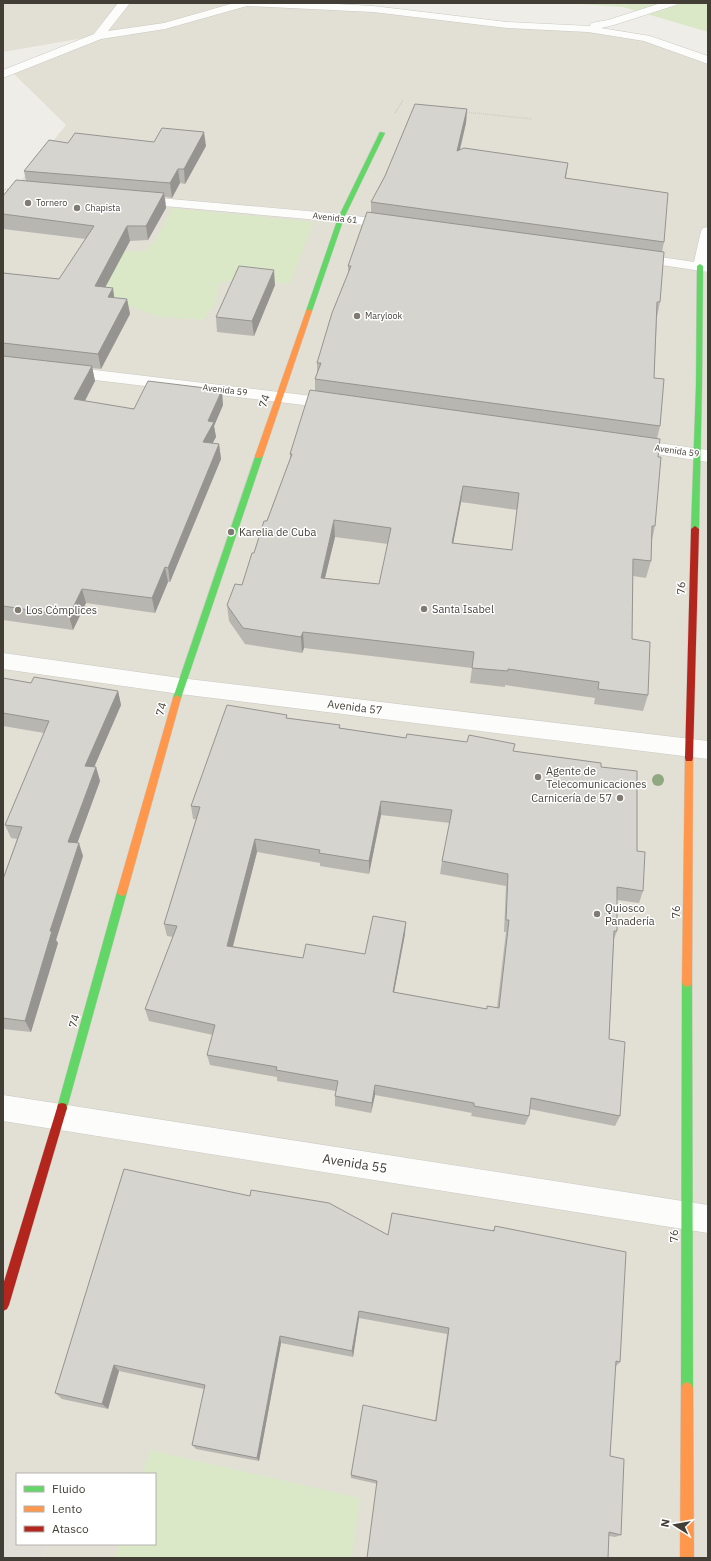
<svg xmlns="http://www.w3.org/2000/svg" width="711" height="1561" font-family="'IBM Plex Sans',sans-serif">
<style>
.residential{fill:#e2dfd5}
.industrial{fill:#e1ded8}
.green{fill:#dae8c8}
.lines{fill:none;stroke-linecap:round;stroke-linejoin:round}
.lane-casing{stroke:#cac9c3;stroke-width:1}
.street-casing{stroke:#cac9c3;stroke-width:1}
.fast-casing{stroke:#cccabf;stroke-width:1}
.slow-casing{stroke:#cccabf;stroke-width:1}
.jam-casing{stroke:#cccabf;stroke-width:1}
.path{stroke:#cfcdca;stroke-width:1.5;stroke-dasharray:1 1;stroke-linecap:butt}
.lane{fill:#fcfcfb;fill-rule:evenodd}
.street{fill:#fcfcfb;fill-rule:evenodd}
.fast{fill:#63d668;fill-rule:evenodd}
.slow{fill:#ff974d;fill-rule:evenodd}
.jam{fill:#b3261e;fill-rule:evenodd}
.tree{fill:#90a880}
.wall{fill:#b8b6b1;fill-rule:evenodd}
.shaded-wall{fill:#969490}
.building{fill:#d6d4ce;stroke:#969490;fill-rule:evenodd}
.poi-dot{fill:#7f7b73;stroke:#fff;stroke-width:1.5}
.labels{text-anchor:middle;stroke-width:3;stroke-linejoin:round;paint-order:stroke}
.far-poi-label{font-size:9px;fill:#433e35;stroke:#fff;text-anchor:start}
.far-street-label{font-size:9px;fill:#433e35;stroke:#fff}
.street-label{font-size:11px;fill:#433e35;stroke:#fff}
.poi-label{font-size:11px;fill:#433e35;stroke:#fff;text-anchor:start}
.near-street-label{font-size:13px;fill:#433e35;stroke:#fff}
</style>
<rect width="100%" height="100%" fill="#eeede7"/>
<!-- residential -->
<path class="residential" d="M3,3H247L323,7L619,33L708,60V1558H42L46,1544H155V1474H17V1490L3,1486V203L66,125L11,71L95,36L3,52Z"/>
<!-- industrial -->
<path class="industrial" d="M3,1486L17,1490V1544H46L42,1558H3Z"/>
<!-- green -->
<path class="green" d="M567,3H708V32L623,7Z
M172,208L314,222L290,284L245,279L220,282L215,305L204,320L159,317L121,303L75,263L85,251H145L155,241Z
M150,1450L360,1498L352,1558H115L119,1544H155V1474H142Z"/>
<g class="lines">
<!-- lane casing -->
<g class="lane-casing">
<path id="lane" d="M708,227V262L705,269L700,270L695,269L693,266L701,231L703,228Z"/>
</g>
<!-- street casing -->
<g class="street-casing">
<path id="street" d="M118,3H130L108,31L164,23L234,3H318L373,6L507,22L590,26L591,23L608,20L661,3H678L676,5L614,25L601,28L650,36L708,56V64L644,41L588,32L507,28L373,12L247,6L165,29L101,39L3,78V70L94,34Z
M136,196L341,214L393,221L398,222L400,225L398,228L393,229L341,222L131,203L129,200L131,197Z
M633,253L708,264V272L628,260L626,257L628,254Z
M3,359L337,399L343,400L345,404L343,408L337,409L3,369Z
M629,439L708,450V462L623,449L620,445L623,441Z
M3,653L180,678L708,741V759L180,694L3,669Z
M3,1095L708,1205V1233L3,1121Z"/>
</g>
<!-- fast casing -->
<g class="fast-casing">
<path id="fast" d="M380,132L385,133L344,218L312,311L307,312L306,311L338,218Z
M700,264L703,266L702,385L699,529L695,532L691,529L696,385L697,266Z
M256,454H259L263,456L181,698L180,700H174L173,698Z
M122,888L125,889L127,892L67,1108L66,1112L62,1113L58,1112L57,1108L117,892L119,889Z
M687,977L691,979L692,982L693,1388L691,1392L687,1394L683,1392L681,1388L682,982L683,979Z"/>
</g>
<!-- slow casing -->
<g class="slow-casing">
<path id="slow" d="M309,309L312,311L263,456L259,458H256L255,456L306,311Z
M177,695L181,698L127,892L125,895L122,896L119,895L117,892L173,698Z
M689,754L692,755L693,758L692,982L691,985L687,987L683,985L682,982L685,758L686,755Z
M687,1382L691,1384L693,1388L694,1558H680L681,1388L683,1384Z"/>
</g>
<!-- jam casing -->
<g class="jam-casing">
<path id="jam" d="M695,526L699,529L693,758L692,761H686L685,758L691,529Z
M62,1103L66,1104L67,1108L9,1305L7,1309L3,1311V1285L57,1108L58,1104Z"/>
</g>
<!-- path -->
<path class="path" d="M465,112L532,119
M395,113L403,100
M3,190L8,189"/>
<!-- lane -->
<use href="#lane" class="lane"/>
<!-- street -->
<use href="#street" class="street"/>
<!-- fast -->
<use href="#fast" class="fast"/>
<!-- slow -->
<use href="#slow" class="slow"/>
<!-- jam -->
<use href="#jam" class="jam"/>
</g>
<!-- trees -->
<circle class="tree" cx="658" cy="780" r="6"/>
<!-- wall -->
<path class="wall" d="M467,109L466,123L460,150L566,178L664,242L662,252L660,302L657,317L654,378L660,426L657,439L658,457L655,526L652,540L651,561L646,578L633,576L632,639L648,695L643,711L594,704L595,698L505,685V687L470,683L472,668L304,648L302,653L245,644L229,621L227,605L242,585L290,460V454L315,391V379L317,373V363L348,274V266L371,213V202ZM461,502L517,510L512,550L453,543ZM335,537L388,544L379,584L325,578Z
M68,143L206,146L185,184L180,183L172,198L165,197L166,208L148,240L130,241L105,287L114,298L127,299L130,314L101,369L92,368L95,381L85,401L134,409L223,405L214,426L216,437L212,443L219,444L221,459L170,582H168L155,613L86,603L73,630L3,620V273L59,279L86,239L3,229V196L26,181L24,171Z
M275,285L254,336L217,332L216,317Z
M3,678L31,683L118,691L121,705L94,767H96L100,781L77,843L83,856L56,940L58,943L31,1032L3,1029V879L17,839L11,838L5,825L44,733L3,726Z
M287,718L340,725V728L406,738L513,751L601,767L637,851L643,891L639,903L617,900V931L614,939L609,1039L620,1116L615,1126L529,1109V1116L525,1125L471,1116L472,1113L375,1095L371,1113L335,1106V1096L336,1091L277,1081V1077L210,1065L207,1055L213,1035L149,1021L145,1009L173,937L167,936L164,924L196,819H193L191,806ZM381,815L450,823L442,861L440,874L506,886L504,932H506L497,1008L487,1009L394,992L405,934L365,954L303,958L232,946L257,852L320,863V866L369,874Z
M124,1169L388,1235L493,1231L495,1226L620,1362L615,1367L610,1456L621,1535L615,1537L609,1536L351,1478V1475L435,1421L447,1334L359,1318L353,1357L281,1343L259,1461L196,1449L192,1445L204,1389L119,1371L108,1409L62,1399L55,1393Z"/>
<!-- shaded-wall -->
<path class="shaded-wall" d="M467,109L466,123L456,165L457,151Z
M204,132L206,146L185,184L184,169Z
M568,163L566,177L563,192L565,178Z
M178,169L180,183L172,198L170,183Z
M164,193L166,208L148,240L146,226Z
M127,226L130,241L98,301L95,286Z
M274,270L275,285L254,336L252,321Z
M113,288L115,303L108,297Z
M127,299L130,314L101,369L98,354Z
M92,366L95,381L78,414L74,399Z
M222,390L223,405L214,426L216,437L205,457L203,442L208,421Z
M219,444L221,459L170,582L168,568Z
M463,486L461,502L450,560L452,543Z
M334,520L335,537L321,594V578Z
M165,567L168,582L155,613L152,598Z
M82,589L86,603L73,630L69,616Z
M303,632L304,648L302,653L301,637Z
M118,691L121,705L89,779L85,766Z
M96,767L100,781L73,855L68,842Z
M381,801V815L369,874V861Z
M255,839L257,852L230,958L227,946Z
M79,843L83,856L56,940L58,943L31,1032L25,1021L50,931Z
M406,922L405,934L392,1003L393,992Z
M375,1085V1095L371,1113L372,1103Z
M359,1311V1318L353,1357L352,1351Z
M280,1336L281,1343L259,1461L257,1458Z
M114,1365L119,1371L108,1409L102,1404Z"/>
<!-- building -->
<path class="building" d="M415,104L467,109L457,151L464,148L568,163L565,178L668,193L664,242L371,202L385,176Z
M162,128L204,132L184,169H178L170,183L24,171L49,140L68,143L75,133L154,142Z
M16,180L164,193L146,226H127L95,286L113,288L108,297L127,299L98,354L3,343V273L59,279L94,226L3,214V196Z
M367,212L664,252L660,302H657L654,378L664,379L660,426L315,379L321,363H317L332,313L351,266H348Z
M239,266L274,270L252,321L216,317Z
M3,356L92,366L74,399L134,409L148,381L222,390L208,421L214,422L203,442L219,444L168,568L165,567L152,598L82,589L69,616L3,606Z
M310,390L660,439L658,457H661L655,526H652L651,561L633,559L632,639L650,642L648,695L598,689L599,682L508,669V671L472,668L474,652L303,632L301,637L243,628L227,605L235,584L242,585L252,553H254L264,521H267L292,454H290ZM463,486L519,493L512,550L452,543ZM334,520L391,528L379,584L321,578Z
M34,677L118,691L85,766L96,767L68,842L79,843L50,931H52L25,1021L3,1018V879L22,827L5,825L49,721L3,713V678L31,683Z
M227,705L287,715L286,718L340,725L339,728L406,738L407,734L467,742L469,735L515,744L513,751L601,763V767L637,771V851L645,852L643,891L617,887V931H614L609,1039L625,1042L620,1116L531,1098L529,1116L474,1106V1103L375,1085L372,1103L335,1096L338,1081L276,1070L277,1067L207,1055L215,1025L145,1009L177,926L164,924L200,807L191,806ZM381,801L452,810L442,861L508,874L506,920H509L499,1008L487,1006V1009L393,992L406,922L373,916L365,954L306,944L303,958L227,946L255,839L320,850L319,853L369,861Z
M124,1169L250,1196L251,1190L329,1203L388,1235L392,1213L494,1231L495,1226L626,1252L620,1362L616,1361L610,1456L624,1459L621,1535L609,1532L608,1558H367L377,1481L351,1475L363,1405L436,1421L449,1328L359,1311L352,1351L280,1336L257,1458L192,1445L205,1385L114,1365L102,1404L55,1393Z"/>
<!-- markers -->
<g class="poi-dot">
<circle cx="28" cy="203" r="4"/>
<circle cx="77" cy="208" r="4"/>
<circle cx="357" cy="316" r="4"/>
<circle cx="231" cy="532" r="4"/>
<circle cx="424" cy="609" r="4"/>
<circle cx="18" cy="610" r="4"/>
<circle cx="538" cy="777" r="4"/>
<circle cx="620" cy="798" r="4"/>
<circle cx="597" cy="914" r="4"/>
</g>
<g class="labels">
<!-- far-poi labels -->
<g class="far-poi-label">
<text x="36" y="206">Tornero</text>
<text x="85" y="211">Chapista</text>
<text x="365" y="319">Marylook</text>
</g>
<!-- far-street labels -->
<g class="far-street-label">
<text transform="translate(335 218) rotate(6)" y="3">Avenida 61</text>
<text transform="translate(225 390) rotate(7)" y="3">Avenida 59</text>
<text transform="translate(677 451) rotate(8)" y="3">Avenida 59</text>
</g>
<!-- street labels -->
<g class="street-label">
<text transform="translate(264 401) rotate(-71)" y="4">74</text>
<text transform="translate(681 588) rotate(-88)" y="4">76</text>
<text transform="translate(355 707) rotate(7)" y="4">Avenida 57</text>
<text transform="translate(161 709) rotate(-74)" y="4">74</text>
<text transform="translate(676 912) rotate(-90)" y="4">76</text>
<text transform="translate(74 1021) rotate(-74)" y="4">74</text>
<text transform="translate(674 1236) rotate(-90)" y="4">76</text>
</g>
<!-- poi labels -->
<g class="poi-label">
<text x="239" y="536">Karelia de Cuba</text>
<text x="432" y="613">Santa Isabel</text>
<text x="26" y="614">Los Cómplices</text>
<text x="546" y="775">Agente de<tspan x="546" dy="13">Telecomunicaciones</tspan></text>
<text x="612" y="802" text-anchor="end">Carnicería de 57</text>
<text x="605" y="912">Quiosco<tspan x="605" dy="13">Panadería</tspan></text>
</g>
<!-- near-street labels -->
<g class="near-street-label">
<text transform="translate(355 1163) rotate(9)" y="5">Avenida 55</text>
</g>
</g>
<!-- border -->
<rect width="711" height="1561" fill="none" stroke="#433e35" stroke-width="8"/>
<!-- legend -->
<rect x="16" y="1473" width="140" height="72" fill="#ffffff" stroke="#b4b2ae"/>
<rect x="24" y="1486" width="20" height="6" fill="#63d668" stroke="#b4b2ae"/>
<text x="52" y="1493" font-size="12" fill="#433e35">Fluido</text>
<rect x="24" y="1506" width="20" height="6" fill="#ff974d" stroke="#b4b2ae"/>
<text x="52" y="1513" font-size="12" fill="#433e35">Lento</text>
<rect x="24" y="1526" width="20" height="6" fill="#b3261e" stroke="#b4b2ae"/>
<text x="52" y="1533" font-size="12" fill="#433e35">Atasco</text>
<!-- north arrow -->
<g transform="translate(675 1525) rotate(281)" stroke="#ffffff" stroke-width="3" paint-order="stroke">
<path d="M0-3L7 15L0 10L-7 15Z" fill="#433e35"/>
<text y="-6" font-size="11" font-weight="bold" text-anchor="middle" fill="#433e35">N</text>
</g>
</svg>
